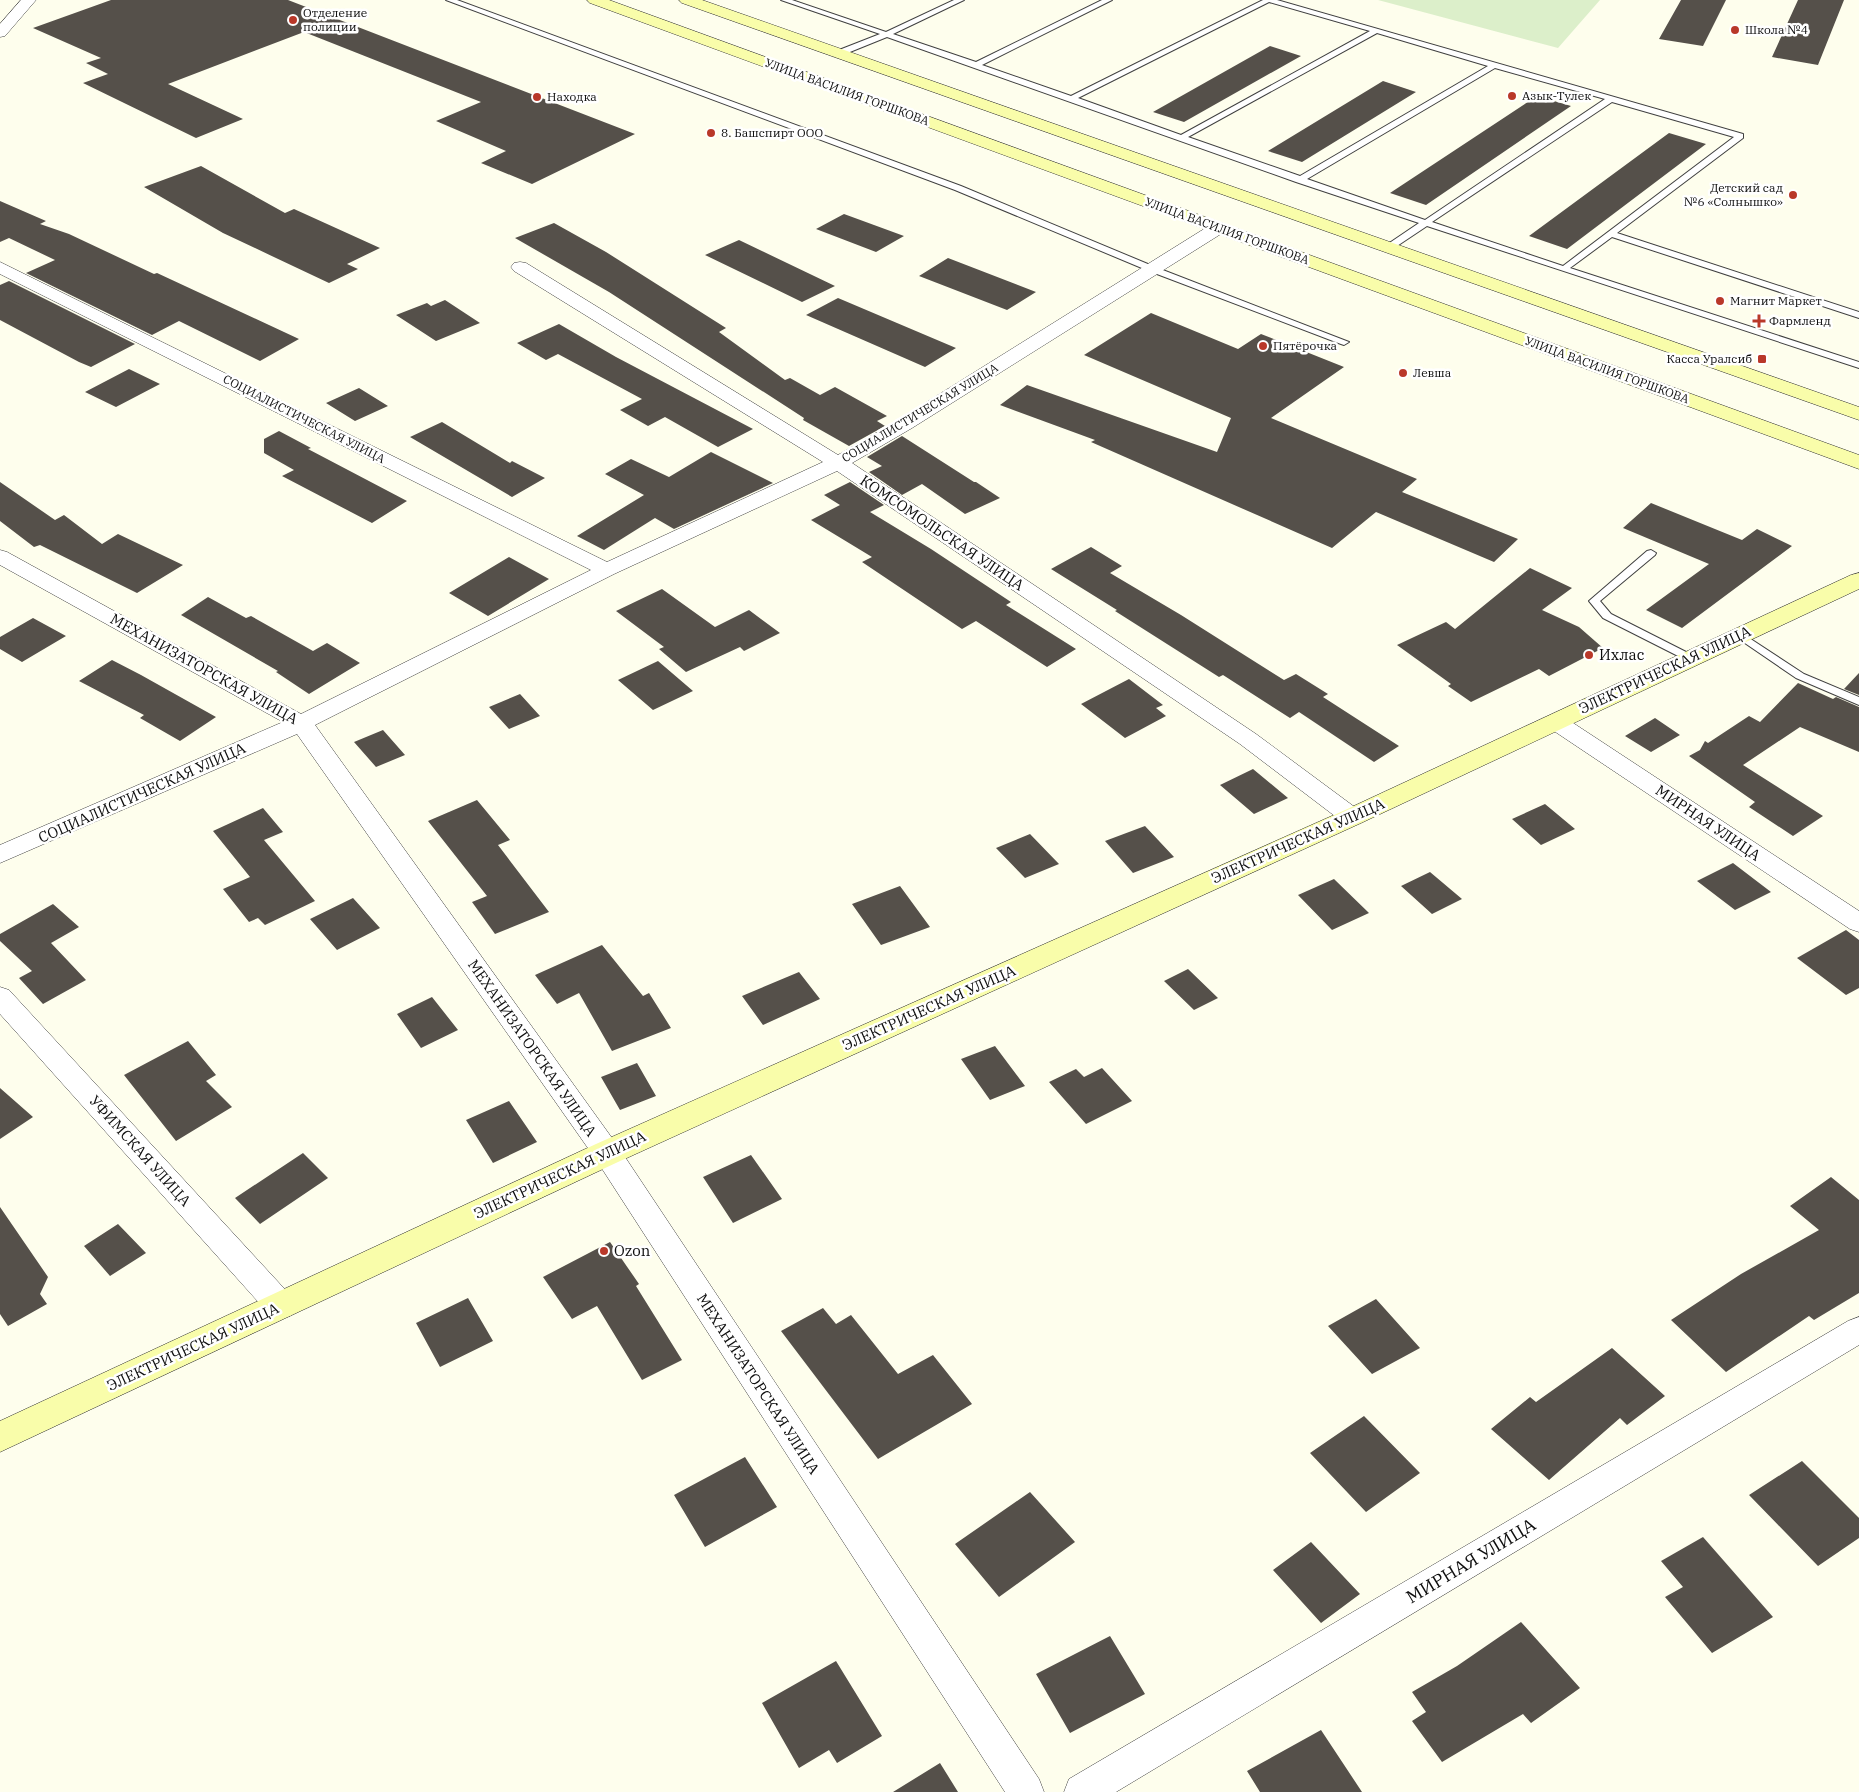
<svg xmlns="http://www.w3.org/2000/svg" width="1859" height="1792" font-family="'IBM Plex Serif',serif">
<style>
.pitch{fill:#dcefca}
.building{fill:#55504a}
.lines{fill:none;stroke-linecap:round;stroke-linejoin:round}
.lane-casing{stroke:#404040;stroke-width:2}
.street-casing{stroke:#404040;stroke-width:1}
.secondary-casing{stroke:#2f2f2f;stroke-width:1}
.lane{fill:#fff;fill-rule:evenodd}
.street{fill:#fff;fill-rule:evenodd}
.secondary{fill:#f9fdaa;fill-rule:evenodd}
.poi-dot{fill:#b93829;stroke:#fff;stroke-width:2}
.labels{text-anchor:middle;stroke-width:5;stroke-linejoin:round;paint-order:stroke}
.far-poi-label{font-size:12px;fill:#0d0d0d;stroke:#fff;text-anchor:start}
.far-street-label{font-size:12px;fill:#0d0d0d;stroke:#fff}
.street-label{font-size:15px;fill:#0d0d0d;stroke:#fff}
.poi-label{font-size:15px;fill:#0d0d0d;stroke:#fff;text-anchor:start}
.near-street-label{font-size:18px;fill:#0d0d0d;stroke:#fff}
</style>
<rect width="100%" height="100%" fill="#fefeed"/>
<!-- pitch -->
<path class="pitch" d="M1378,0H1600L1558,48Z"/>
<!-- building -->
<path class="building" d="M111,0H288L635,134L532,184L481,163L506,151L436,121L481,102L304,32L168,84L243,119L196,138L83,83L108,74L86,63L101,58L33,28Z
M1681,0H1726L1703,46L1659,39Z
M1798,0H1844L1818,65L1772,57Z
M1270,46L1301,56L1184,122L1153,112Z
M1383,81L1416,92L1302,162L1268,151Z
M1537,96L1571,106L1426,205L1390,193Z
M1669,133L1706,144L1567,249L1529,236Z
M201,166L285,213L294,209L380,248L347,264L358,269L329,283L223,233L144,187Z
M0,201L46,221L40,224L69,234L154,274L157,273L299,339L260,361L179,321L152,335L26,273L55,260L9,238L0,242Z
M844,214L904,236L876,252L816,229Z
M554,223L606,252L726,328L719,332L785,380L790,378L820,395L835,387L887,416L877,421L885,426L849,446L803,420L804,418L609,292L515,238Z
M739,240L835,286L802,302L705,255Z
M948,258L1036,292L1007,310L919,276Z
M9,281L135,344L91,367L79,362L0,320V285Z
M838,298L956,348L925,367L806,315Z
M445,300L480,323L436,341L396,315L427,303L431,306Z
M1151,313L1238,349L1261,334L1344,367L1271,418L1417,479L1402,492L1518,539L1494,562L1376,512L1332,548L1091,442L1095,440L1000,405L1027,385L1217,452L1231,418L1084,355Z
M559,324L616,357L753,429L718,447L665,417L648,426L620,410L642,399L558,354L546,360L517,343Z
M129,369L160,384L116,407L85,392Z
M359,388L388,406L355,421L326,403Z
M442,422L510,463L512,461L545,478L512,497L410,437Z
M279,431L311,448L308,449L407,501L372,523L282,476L294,470L264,453V439Z
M902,436L974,482H976L1000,498L965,514L922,484L902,495L869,472L882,466L867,457Z
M711,452L773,483L674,529L655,518L604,550L577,536L644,495L605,474L631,459L669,477Z
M0,482L55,520L64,515L102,544L118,534L183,565L137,593L40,545L34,547L0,521Z
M850,482L884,505L870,512L931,549L1011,602L1006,605L1076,649L1047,667L976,621L962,629L862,562L872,557L811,520L840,505L824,495Z
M1651,503L1742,540L1757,529L1792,546L1682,628L1646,610L1709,564L1623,528Z
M1091,547L1122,566L1110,573L1181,615L1284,680L1296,674L1328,694L1323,697L1399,746L1374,762L1299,712L1290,718L1223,675L1219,677L1115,611L1117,610L1051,569Z
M509,557L549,579L488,616L449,593Z
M1530,568L1572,588L1542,610L1579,627L1603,648L1549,676L1539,669L1471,702L1448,686L1451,684L1397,645L1446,622L1455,629Z
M662,589L715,627L749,610L780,633L744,651L740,647L686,672L659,649L664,647L616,611Z
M208,597L246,618L251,616L313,651L327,643L360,663L309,694L276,672L278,671L181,615Z
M33,618L66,636L22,662L0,649V637Z
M112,660L141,675L216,717L180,741L140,718L144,715L79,681Z
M658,661L693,691L653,710L618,680Z
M1859,673V695L1844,689Z
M1129,679L1163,705L1156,708L1166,716L1125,738L1081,704Z
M1798,683L1833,699L1836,697L1859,707V752L1800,727L1743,765L1823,816L1793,836L1749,807L1755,802L1689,756L1700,750L1705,741L1708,743L1749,716L1760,722Z
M520,694L540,716L509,729L489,707Z
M1655,718L1680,735L1651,752L1625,736Z
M383,730L405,755L376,767L354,742Z
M1253,769L1288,798L1254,814L1220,785Z
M477,800L510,840L498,845L549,912L495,934L472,902L487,896L428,821Z
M1545,804L1575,829L1541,845L1512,819Z
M263,808L283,832L264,840L315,901L265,925L258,918L249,922L223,889L250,877L213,831Z
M1145,826L1174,857L1133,873L1105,841Z
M1030,834L1059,864L1025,878L996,848Z
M1733,863L1771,892L1735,910L1697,881Z
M1430,872L1462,899L1432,914L1401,886Z
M1334,879L1369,913L1332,930L1298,895Z
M900,886L930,927L881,945L852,904Z
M353,898L380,928L337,950L310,919Z
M53,904L79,927L51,943L86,980L43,1004L19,978L32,971L0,941V934Z
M1846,930L1859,940V988L1846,995L1797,958Z
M602,945L643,996L649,993L671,1028L612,1051L579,993L557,1004L535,975Z
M1188,969L1218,998L1194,1010L1164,981Z
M799,972L820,999L763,1025L742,996Z
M432,997L458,1030L421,1048L397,1014Z
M188,1041L216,1075L206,1081L232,1107L176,1141L124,1075Z
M995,1046L1025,1086L990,1100L961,1059Z
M637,1063L656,1096L620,1110L601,1077Z
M1102,1068L1132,1101L1086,1124L1049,1082L1076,1069L1084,1077Z
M0,1088L33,1117L0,1139Z
M509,1101L537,1142L493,1163L466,1120Z
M303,1153L328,1178L260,1224L235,1198Z
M751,1155L782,1199L733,1223L703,1177Z
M1831,1177L1859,1200V1293L1814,1320L1809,1316L1726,1372L1671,1320L1741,1274L1819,1230L1790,1206Z
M0,1207L48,1277L40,1294L47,1304L8,1326L0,1314Z
M118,1224L146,1253L110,1276L84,1246Z
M610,1242L639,1284L636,1286L682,1360L642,1380L597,1306L572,1319L543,1277Z
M468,1298L493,1341L440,1367L416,1323Z
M1376,1299L1420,1348L1372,1374L1328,1326Z
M823,1308L836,1324L851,1315L898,1374L933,1355L972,1404L878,1459L781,1331Z
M1612,1348L1665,1396L1627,1425L1620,1418L1549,1480L1491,1429L1530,1397L1536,1402Z
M1364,1416L1420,1473L1366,1512L1310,1453Z
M745,1457L777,1507L705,1547L674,1495Z
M1802,1461L1859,1518V1538L1818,1566L1749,1495Z
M1030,1492L1075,1542L999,1597L955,1544Z
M1703,1537L1773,1617L1712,1653L1665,1597L1683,1587L1661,1561Z
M1311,1542L1360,1594L1321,1623L1273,1570Z
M1521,1622L1580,1688L1531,1723L1523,1714L1442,1762L1412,1721L1426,1712L1412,1692L1457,1666Z
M1110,1636L1145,1694L1070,1733L1036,1674Z
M836,1661L882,1736L837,1763L829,1750L799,1768L762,1703Z
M1321,1730L1362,1792H1260L1247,1771Z
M940,1763L958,1792H893Z"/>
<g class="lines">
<!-- lane casing -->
<g class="lane-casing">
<path id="lane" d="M446,0H457L961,186L1155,267L1349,342L1344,345L1341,344L1149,271L955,190Z
M781,0H792L886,32L954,0H964L893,34L976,62L1102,0H1112L982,65L1071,96L1263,0H1277L1743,134V138L1617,233L1859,312V318L1612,237L1570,268L1859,362V368L1427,226L1391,250H1385V246L1419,223L1296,182L887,37L840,56H834V52L880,34ZM1269,2L1370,31L1181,135L1078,98ZM1377,33L1488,66L1300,176L1188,137ZM1495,68L1605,99L1425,220L1307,179ZM1612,102L1734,137L1563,266L1432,222Z
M1651,550L1656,553L1655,555L1600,601L1611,614L1694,656L1696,658L1694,660H1686L1603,618L1589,601L1647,551Z
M1740,632L1804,674L1859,697V705L1796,678L1736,637L1735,635L1736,633Z"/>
</g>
<!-- street casing -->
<g class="street-casing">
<path id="street" d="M21,0H36L5,36L0,37V24Z
M1218,223L1224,224L1226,228L1224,232L912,428L852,463L1256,734L1360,811L1364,817L1360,823L1352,825L1344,823L1240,744L837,471L614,574L315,725L617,1145L1039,1779L1044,1792H1005L597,1161L297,734L0,863V845L283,722L0,565V550L7,552L301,714L591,570L0,274V262L607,562L823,462L514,271L511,267L514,263L520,262L526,263L838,455L898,420L1212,224Z
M1556,715L1564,717L1859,911V932L1850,929L1548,727L1545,722L1548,717Z
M0,987L9,990L292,1297L296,1306L292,1315L281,1319L270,1315L0,1014Z
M1859,1317V1345L1116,1792H1064L1069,1779L1848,1321Z"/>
</g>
<!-- secondary casing -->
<g class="secondary-casing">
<path id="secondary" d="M587,0H609L1859,455V469L590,3Z
M679,0H702L1859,407V420L682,3Z
M1859,573V589L1361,823L618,1162L0,1452V1421L596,1144L1343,811L1851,575Z"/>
</g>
<!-- lane -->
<use href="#lane" class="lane"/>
<!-- street -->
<use href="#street" class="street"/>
<!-- secondary -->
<use href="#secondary" class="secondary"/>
</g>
<!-- markers -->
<g class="poi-dot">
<circle cx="293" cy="20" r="5"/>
<circle cx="1735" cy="30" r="5"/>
<circle cx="1512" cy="96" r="5"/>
<circle cx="537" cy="97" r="5"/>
<circle cx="711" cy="133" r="5"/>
<circle cx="1793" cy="195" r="5"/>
<circle cx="1720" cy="301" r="5"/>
<path d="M1756.5 313.5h5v5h5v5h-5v5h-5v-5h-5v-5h5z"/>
<circle cx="1263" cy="346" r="5"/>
<rect x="1757" y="354" width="10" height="10" rx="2.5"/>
<circle cx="1403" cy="373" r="5"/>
<circle cx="1589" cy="655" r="5"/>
<circle cx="604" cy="1251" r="5"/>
</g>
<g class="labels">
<!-- far-poi labels -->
<g class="far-poi-label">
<text x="303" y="17">Отделение<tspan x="303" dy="14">полиции</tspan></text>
<text x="1745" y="34">Школа №4</text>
<text x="1522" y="100">Азык-Тулек</text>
<text x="547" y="101">Находка</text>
<text x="721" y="137">8. Башспирт ООО</text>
<text x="1783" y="192" text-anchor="end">Детский сад<tspan x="1783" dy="14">№6 «Солнышко»</tspan></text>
<text x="1730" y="305">Магнит Маркет</text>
<text x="1769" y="325">Фармленд</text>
<text x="1273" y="350">Пятёрочка</text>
<text x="1752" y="363" text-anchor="end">Касса Уралсиб</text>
<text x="1413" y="377">Левша</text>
</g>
<!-- far-street labels -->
<g class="far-street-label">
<text transform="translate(847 92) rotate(20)" y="4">УЛИЦА ВАСИЛИЯ ГОРШКОВА</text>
<text transform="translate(1227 231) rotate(20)" y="4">УЛИЦА ВАСИЛИЯ ГОРШКОВА</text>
<text transform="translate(1607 370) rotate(20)" y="4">УЛИЦА ВАСИЛИЯ ГОРШКОВА</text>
<text transform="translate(920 413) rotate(-31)" y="4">СОЦИАЛИСТИЧЕСКАЯ УЛИЦА</text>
<text transform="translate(304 419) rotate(27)" y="4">СОЦИАЛИСТИЧЕСКАЯ УЛИЦА</text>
</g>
<!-- street labels -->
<g class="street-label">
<text transform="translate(942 533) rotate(34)" y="5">КОМСОМОЛЬСКАЯ УЛИЦА</text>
<text transform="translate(204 669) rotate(29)" y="5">МЕХАНИЗАТОРСКАЯ УЛИЦА</text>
<text transform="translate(1665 670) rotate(-25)" y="5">ЭЛЕКТРИЧЕСКАЯ УЛИЦА</text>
<text transform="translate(142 793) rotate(-24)" y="5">СОЦИАЛИСТИЧЕСКАЯ УЛИЦА</text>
<text transform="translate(1708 823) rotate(34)" y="5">МИРНАЯ УЛИЦА</text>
<text transform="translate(1298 841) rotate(-24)" y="5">ЭЛЕКТРИЧЕСКАЯ УЛИЦА</text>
<text transform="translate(929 1008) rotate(-24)" y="5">ЭЛЕКТРИЧЕСКАЯ УЛИЦА</text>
<text transform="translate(532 1048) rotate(55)" y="5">МЕХАНИЗАТОРСКАЯ УЛИЦА</text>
<text transform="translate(140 1151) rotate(48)" y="5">УФИМСКАЯ УЛИЦА</text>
<text transform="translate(560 1175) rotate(-25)" y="5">ЭЛЕКТРИЧЕСКАЯ УЛИЦА</text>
<text transform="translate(193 1347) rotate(-25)" y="5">ЭЛЕКТРИЧЕСКАЯ УЛИЦА</text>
<text transform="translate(758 1384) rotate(57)" y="5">МЕХАНИЗАТОРСКАЯ УЛИЦА</text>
</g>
<!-- poi labels -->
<g class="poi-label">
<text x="1599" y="660">Ихлас</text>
<text x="614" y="1256">Ozon</text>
</g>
<!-- near-street labels -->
<g class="near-street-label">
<text transform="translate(1471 1561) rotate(-31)" y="6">МИРНАЯ УЛИЦА</text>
</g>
</g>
</svg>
